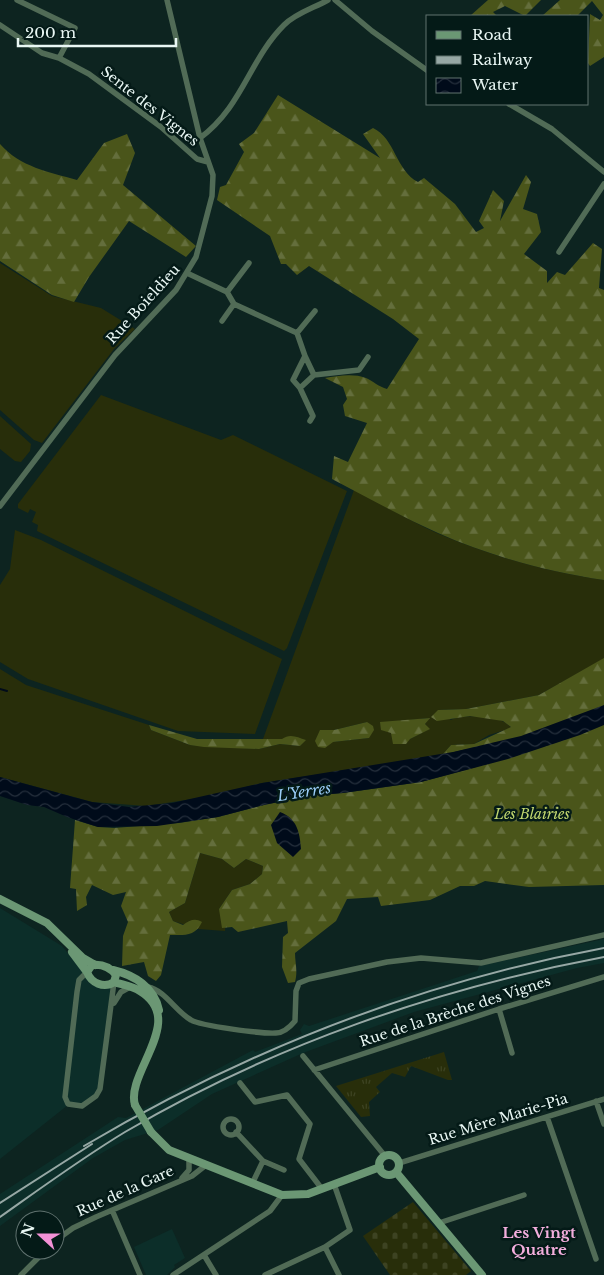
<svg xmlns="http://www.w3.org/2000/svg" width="604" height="1275" font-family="'Libre Baskerville',serif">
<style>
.built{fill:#0c2e29}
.grass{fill:#282e0a;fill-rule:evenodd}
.forest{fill:url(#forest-firs)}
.cemetery{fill:url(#cemetery-stones)}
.park{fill:url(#park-tufts)}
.water{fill:url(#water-waves)}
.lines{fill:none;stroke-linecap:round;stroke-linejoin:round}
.stream{stroke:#000b1a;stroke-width:2}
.minor{stroke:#516b56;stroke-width:5.5}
.secondary{stroke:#6b9774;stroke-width:8}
.rail{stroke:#97a8a5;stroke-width:2}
.secondary-bridge{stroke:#6b9774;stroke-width:8}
.labels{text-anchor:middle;stroke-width:5;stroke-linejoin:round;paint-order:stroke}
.street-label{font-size:14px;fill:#e9f7f4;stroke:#041a17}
.park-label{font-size:14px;font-style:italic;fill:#c2d86f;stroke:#041a17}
.water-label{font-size:15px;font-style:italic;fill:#9bcdf8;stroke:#041a17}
.neighbourhood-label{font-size:15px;font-weight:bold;fill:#f3aedd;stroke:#041a17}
</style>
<defs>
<pattern id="forest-firs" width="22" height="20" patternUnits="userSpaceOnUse" patternTransform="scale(1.25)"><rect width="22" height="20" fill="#4a551a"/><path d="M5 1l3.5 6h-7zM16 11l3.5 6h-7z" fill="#646e3c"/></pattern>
<pattern id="cemetery-stones" width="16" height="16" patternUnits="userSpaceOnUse" patternTransform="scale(1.25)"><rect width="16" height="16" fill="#282e0a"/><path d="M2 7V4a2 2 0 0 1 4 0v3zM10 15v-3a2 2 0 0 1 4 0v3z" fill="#3d4322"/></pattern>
<pattern id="park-tufts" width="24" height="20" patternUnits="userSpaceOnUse" patternTransform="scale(1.25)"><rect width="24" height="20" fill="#282e0a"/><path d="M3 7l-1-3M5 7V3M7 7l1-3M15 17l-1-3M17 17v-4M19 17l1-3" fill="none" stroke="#3d4322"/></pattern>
<pattern id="water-waves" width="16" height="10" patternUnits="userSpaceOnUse" patternTransform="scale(1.25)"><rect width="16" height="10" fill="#000b1a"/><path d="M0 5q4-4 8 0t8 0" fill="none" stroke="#252f3c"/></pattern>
</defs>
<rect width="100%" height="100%" fill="#0d2420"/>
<!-- built -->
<path class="built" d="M0,908L62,946L95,986L112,988L100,1089L89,1102L68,1105L0,1159Z
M604,939V963L577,968L414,1012L303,1053L212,1094L158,1130L125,1140L93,1158L0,1226V1194L118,1117L126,1118L253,1050L255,1052L302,1034L300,1030L304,1024L309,1026L477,971L479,966Z
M172,1229L185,1258L174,1265L175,1267L167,1275H146L134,1247Z"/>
<!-- grass -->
<path class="grass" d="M0,263L52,296L101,308L135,329L114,349L42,443L34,440L0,410Z
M101,395L221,440L233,435L347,491L287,648L284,651L37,531L38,525L32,522L36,512L30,509L28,513L18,508V504Z
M0,416L31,444L30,451L21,462L15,461L0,449Z
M354,490C382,504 410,521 439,534C491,556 548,572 604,580V659L539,695L466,709L438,710L451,720C461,714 491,716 502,721C506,722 509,726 512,728L489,735L474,744L451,745L442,755L419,759L262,783L206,797L146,806L92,802L0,777V669L26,685L149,725L151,730L190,745L259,749L280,744L300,746L305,740L263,739ZM429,718L425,724L429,729L410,739L380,723ZM367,722L369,738L333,742L320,730H334Z
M15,530L41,540L282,659L255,734L178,731L28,679L0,662V585L10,569Z
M200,853L222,859L234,868L246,859L263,866L262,874L250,884L232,890L219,909L226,921L225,931L198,929L173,921L169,912L185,903Z"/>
<!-- forest -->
<path class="forest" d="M488,0H541L525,16L505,6L493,12L497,16H470Z
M560,0H604V57L590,66L588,63L590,14L600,20L603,15L592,1L577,16H542Z
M278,95L380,158L363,134L373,128C395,138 396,171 418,182L424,178L455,204L476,232L484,228L479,221L493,190L504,201L500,221L526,175L531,182L523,209L537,214L541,232L524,254L547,271V283L557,272L565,275L593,243L602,249L599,288L604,290V580C548,572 490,556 438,533C402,517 367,497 332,479L334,456L348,462L367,423L345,416L343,405L347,399L343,387L325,378C337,376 353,373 366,378C373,381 379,387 387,389L419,339L393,319L309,266L297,275L286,264H281L270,236L217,200L220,187L226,185L244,152L239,144L254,133Z
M127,134L135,153L123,185L196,246L186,257L129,221L89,277L74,302L52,295L0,261V144C20,167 49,172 77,180L104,143Z
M604,658V885L529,887L485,881L474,886H460L430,900L381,906L378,897L347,899L336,921L295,953C295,963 298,971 295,982L288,983L282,967L283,937L288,933L287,921L238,932L232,927L222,928L219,909L232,890L250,884L262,874L263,866L246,859L234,868L222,859L200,853L185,903L169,912L173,921L183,925C190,920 195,918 202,922C195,937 184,935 170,935L161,975L156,981L148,976L144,962L122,966L123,936L128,922L121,906L126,892L113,895L92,885L86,897L87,905L77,911L76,889L70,888L75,820L98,827L114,828L179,823L218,817L264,805L307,796L343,793L421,782L476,767L467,749L442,755L451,745L474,744L511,727L503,721L470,716L437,721L431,717L438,710L466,709L539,695Z
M430,718L425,724L430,729L410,739L406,744H393L391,733L381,730L380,722Z
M367,722L373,726L374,730L369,738L333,742L325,748L318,747L315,741L320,730H334Z
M149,725L197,739H282C290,733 297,737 306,740L300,746L280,744L259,749L204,747L190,745L151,730Z"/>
<!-- cemetery -->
<path class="cemetery" d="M413,1202L471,1271L466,1275H390L363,1236Z"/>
<!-- park -->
<path class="park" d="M444,1052L452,1080H448L411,1066L405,1077L392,1073L376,1087L380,1092L369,1102L370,1116L361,1117L336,1086Z"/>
<!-- water -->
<path class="water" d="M604,705V725L580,735L508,759L421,782L343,793L307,796L264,805L218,817L157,826L98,827L67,817L44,807L27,805L0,796V777L92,802L129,807L172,803L262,783L453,752L521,736Z
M280,812C297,818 300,833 301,849L293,857L277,843L271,825Z"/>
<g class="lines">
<!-- stream -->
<path class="stream" d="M0,689L7,691"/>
<!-- minor -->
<path class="minor" d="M17,0L75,28L59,58
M335,0L372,31L428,71
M0,25L42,53L59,58L89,74L161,127L197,159L208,162
M509,104L552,129L604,172
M200,138C243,106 249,60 284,25C296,13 314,8 328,0
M559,252L604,184
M189,274L227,292L234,304L297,333L315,311
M227,292L249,263
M222,321L234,304
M297,333L305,356L293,380L300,388L313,416L310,421
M305,356L314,375L359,370L368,357
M300,388L314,375
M0,506L115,355L176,290L196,257L212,196L213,175L200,138L167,0
M87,972L79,980L77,992L65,1097L68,1104L82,1106L96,1096L100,1089L114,982
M148,987C166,991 175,1011 191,1020C201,1026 263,1034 276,1033C284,1033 290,1027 295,1021L296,991L299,983L309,979L387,962L421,958L481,963L604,935
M114,1003L121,992L130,987
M499,1009L512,1053
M303,1056L385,1156
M314,1070L499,1009L604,977
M240,1083L255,1102L287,1095L310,1124L299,1159L322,1189
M596,1101L604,1124
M547,1117L596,1259
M223 1127a8 8 0 1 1 16 0a8 8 0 1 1-16 0Z
M236,1132L263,1161L284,1170
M399,1163L604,1099
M182,1178L189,1170V1158
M252,1184L263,1161
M112,1210L140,1275
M439,1223L524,1195
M55,1241L73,1228L96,1217L192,1176L206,1165
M325,1247L339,1275
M204,1255L216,1275
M21,1275L46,1250
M173,1275L270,1211L282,1195
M265,1275L325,1247L350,1230L334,1184"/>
<!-- secondary -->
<path class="secondary" d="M0,899L47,923L83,958L95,965
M72,952L87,972
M92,965C101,964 110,967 116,975L114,982C104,989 91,983 87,972Z
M113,970C134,975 154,987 159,1010
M114,982C123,985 132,986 140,991C188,1020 125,1073 135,1105
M151,1132L169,1150L282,1195L308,1194L380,1167
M379 1165a10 10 0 1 1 20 0a10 10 0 1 1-20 0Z
M396,1172L482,1275"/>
<!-- rail -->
<path class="rail" d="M84,1146C245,1051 420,982 604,948
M0,1203L92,1144
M0,1217C41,1188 82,1158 125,1132C271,1046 438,988 604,957"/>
<!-- secondary-bridge -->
<path class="secondary-bridge" d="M135,1105L151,1132"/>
</g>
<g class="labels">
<!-- street labels -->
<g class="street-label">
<text transform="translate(150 106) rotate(38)" y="5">Sente des Vignes</text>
<text transform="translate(143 304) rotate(-48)" y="5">Rue Boieldieu</text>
<text transform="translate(455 1011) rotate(-18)" y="5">Rue de la Brèche des Vignes</text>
<text transform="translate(498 1119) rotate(-17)" y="5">Rue Mère Marie-Pia</text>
<text transform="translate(125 1191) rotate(-24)" y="5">Rue de la Gare</text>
</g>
<!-- park labels -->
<g class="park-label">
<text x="532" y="819">Les Blairies</text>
</g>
<!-- water labels -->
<g class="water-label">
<text transform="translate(304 792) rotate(-9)" y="5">L'Yerres</text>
</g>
<!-- neighbourhood labels -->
<g class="neighbourhood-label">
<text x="539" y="1238">Les Vingt<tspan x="539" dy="17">Quatre</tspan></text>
</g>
</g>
<!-- legend -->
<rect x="426" y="15" width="162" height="90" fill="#041a17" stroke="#60726f"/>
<rect x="436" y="31" width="25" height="8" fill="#6b9774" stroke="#60726f"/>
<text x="472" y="40" font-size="15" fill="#e9f7f4">Road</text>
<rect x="436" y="56" width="25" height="8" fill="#97a8a5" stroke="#60726f"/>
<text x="472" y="65" font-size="15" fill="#e9f7f4">Railway</text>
<rect x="436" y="78" width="25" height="15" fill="url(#water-waves)" stroke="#60726f"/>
<text x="472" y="90" font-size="15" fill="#e9f7f4">Water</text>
<!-- north arrow -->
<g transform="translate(40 1235) rotate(291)"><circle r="24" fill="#041a17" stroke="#60726f"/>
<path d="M0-4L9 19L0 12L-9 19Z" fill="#f391d6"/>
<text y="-8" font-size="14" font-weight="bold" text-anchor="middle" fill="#e9f7f4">N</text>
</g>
<!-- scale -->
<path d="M18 38v8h158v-8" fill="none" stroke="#e9f7f4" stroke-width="2.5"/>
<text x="25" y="38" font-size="15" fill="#e9f7f4" stroke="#041a17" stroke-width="4" paint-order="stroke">200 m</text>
</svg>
